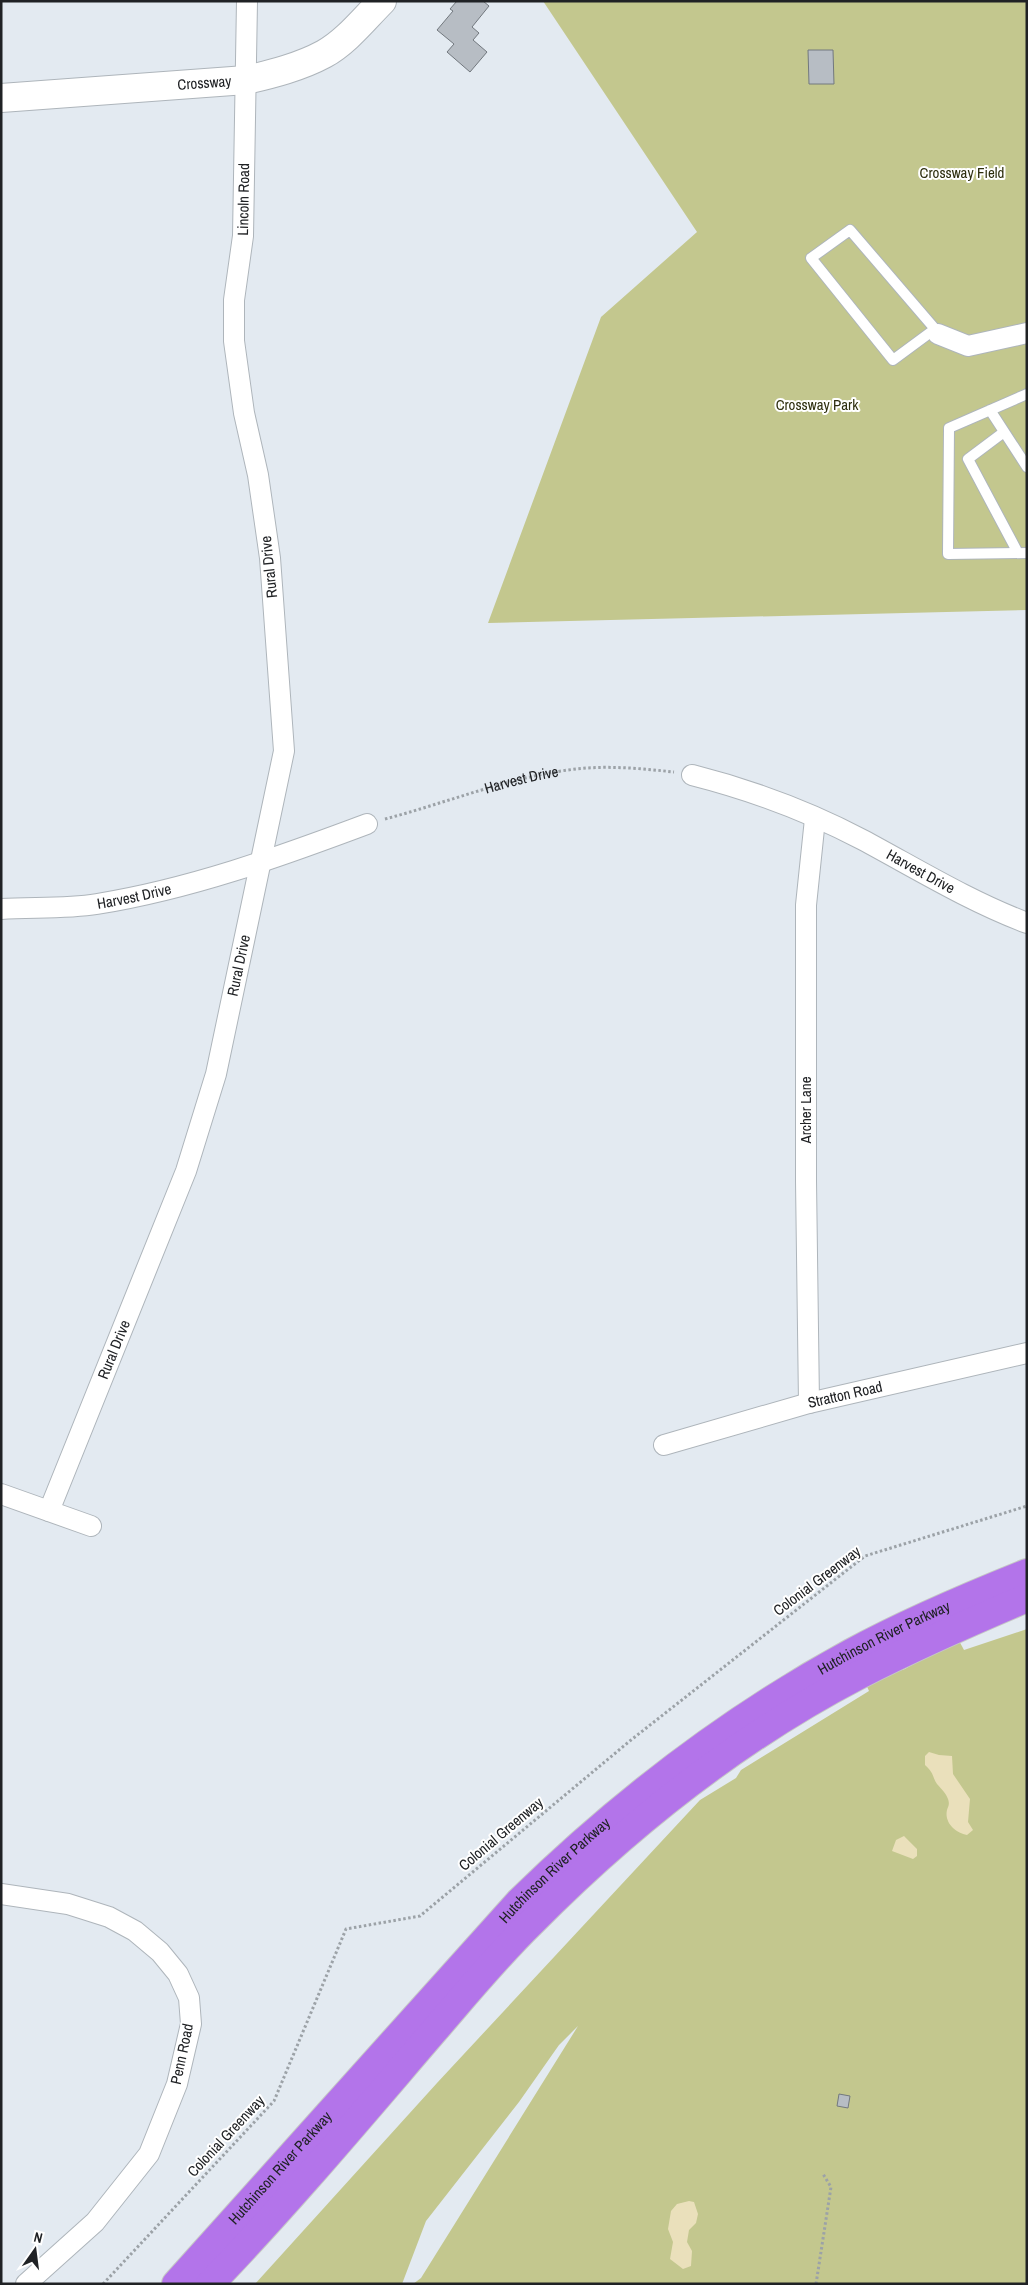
<svg xmlns="http://www.w3.org/2000/svg" width="1028" height="2285" font-family="'Archivo Narrow',sans-serif">
<style>
.green{fill:#c3c78e}
.sand{fill:#eae0bb}
.building{fill:#b7bdc4;stroke:#72787e}
.lines{fill:none;stroke-linecap:round;stroke-linejoin:round}
.lane-casing{stroke:#aeb5bb;stroke-width:12}
.street-casing{stroke:#aeb5bb;stroke-width:22}
.secondary-casing{stroke:#aeb5bb;stroke-width:30}
.highway-casing{stroke:#c5c6c6;stroke-width:30}
.path{stroke:#9ca2a7;stroke-width:3;stroke-dasharray:2.5 2.5;stroke-linecap:butt}
.lane{stroke:#fff;stroke-width:10}
.street{stroke:#fff;stroke-width:20}
.secondary{stroke:#fff;stroke-width:28}
.highway{stroke:#b374ea;stroke-width:28}
.labels{text-anchor:middle;stroke-width:4;stroke-linejoin:round;paint-order:stroke}
.street-label{font-size:15px;fill:#202225;stroke:#fff}
.park-label{font-size:15px;fill:#2d2e0e;stroke:#fff}
</style>
<rect width="100%" height="100%" fill="#e3eaf1"/>
<!-- green -->
<path class="green" d="M543,1H1027V610L488,623L601,317L697,232Z
M1027,1629V2284H413L421,2278L578,2026L559,2045L519,2102L426,2221L402,2284H255L437,2083L700,1800L736,1778L741,1770L869,1691L865,1682L905,1669L957,1637L964,1650Z"/>
<!-- sand -->
<path class="sand" d="M929,1752L939,1755L952,1756L953,1774L970,1799L968,1822L973,1830L967,1835C956,1833 944,1823 947,1810C948,1806 950,1805 948,1799C946,1793 942,1790 937,1784C932,1777 935,1774 925,1765V1756Z
M904,1836L917,1849V1856L913,1859L892,1851L896,1840Z
M689,2201L694,2202L698,2214L696,2223L689,2230L687,2242L692,2251L691,2266L683,2269L670,2259L673,2242L668,2229L671,2211L677,2204Z"/>
<!-- building -->
<path class="building" d="M457,1H483L489,6L472,27L479,33L473,40L487,52L470,72L447,52L454,44L437,30L453,11L450,9Z
M808,50H833L834,84H809Z
M839,2094L850,2096L848,2108L837,2106Z"/>
<g class="lines">
<!-- lane casing -->
<g class="lane-casing">
<path id="lane" d="M935,329L893,360L811,258L850,230L935,329L938,334
M1027,394L949,428L948,554L1027,553
M990,410L1027,467
M1004,432L968,459L1018,553"/>
</g>
<!-- street casing -->
<g class="street-casing">
<g id="street">
<path d="M938,334L968,346L1027,333"/>
<path id="s2" d="M692,775C751,790 810,812 863,840C917,869 969,901 1027,923"/>
<path id="s3" d="M1,909C33,907 66,909 97,904C190,889 279,857 367,824"/>
<path d="M809,1403L806,1181V905L815,819"/>
<path id="s4" d="M664,1445L809,1403L1027,1353"/>
<path d="M1,1494L91,1526"/>
<path id="s5" d="M49,1511L186,1171L216,1074L284,751L270,558L258,475L244,413L234,341V300L243,236L247,1"/>
<path d="M1,1894L68,1904L109,1917L135,1931L160,1952L178,1974L189,1998L191,2024L177,2084L149,2154L95,2222L26,2284"/>
</g>
</g>
<!-- secondary casing -->
<g class="secondary-casing">
<g id="secondary">
<path id="s6" d="M1,98L246,80C272,74 300,67 324,54C346,42 364,19 382,1"/>
</g>
</g>
<!-- highway casing -->
<g class="highway-casing">
<g id="highway">
<path id="s7" d="M176,2284L519,1902C619,1804 728,1720 851,1653C908,1622 967,1597 1027,1573"/>
<path d="M210,2284C288,2203 360,2117 433,2032C465,1995 496,1957 531,1923C627,1826 738,1738 859,1675C914,1647 970,1622 1027,1598"/>
</g>
</g>
<!-- path -->
<g class="path">
<path id="s1" d="M385,819C450,802 519,773 587,768C616,766 646,769 674,772"/>
<path d="M103,2284L274,2101L346,1929L420,1916L631,1740L865,1556L1027,1506"/>
<path d="M816,2284L831,2187L823,2174"/>
</g>
<!-- lane -->
<use href="#lane" class="lane"/>
<!-- street -->
<use href="#street" class="street"/>
<!-- secondary -->
<use href="#secondary" class="secondary"/>
<!-- highway -->
<use href="#highway" class="highway"/>
</g>
<g class="labels">
<!-- street labels -->
<g class="street-label">
<text dy="5" stroke="none"><textPath href="#s6" startOffset="204">Crossway</textPath></text>
<text dy="5" stroke="none"><textPath href="#s5" startOffset="1354">Lincoln Road</textPath></text>
<text transform="translate(269 567) rotate(-96)" y="5">Rural Drive</text>
<text dy="5" stroke="none"><textPath href="#s1" startOffset="142">Harvest Drive</textPath></text>
<text dy="5" stroke="none"><textPath href="#s2" startOffset="249">Harvest Drive</textPath></text>
<text dy="5" stroke="none"><textPath href="#s3" startOffset="134">Harvest Drive</textPath></text>
<text dy="5" stroke="none"><textPath href="#s5" startOffset="579">Rural Drive</textPath></text>
<text transform="translate(806 1110) rotate(-90)" y="5">Archer Lane</text>
<text dy="5" stroke="none"><textPath href="#s5" startOffset="174">Rural Drive</textPath></text>
<text dy="5" stroke="none"><textPath href="#s4" startOffset="188">Stratton Road</textPath></text>
<text transform="translate(817 1581) rotate(-37)" y="5">Colonial Greenway</text>
<text dy="5" stroke="none"><textPath href="#s7" startOffset="966">Hutchinson River Parkway</textPath></text>
<text transform="translate(501 1834) rotate(-40)" y="5">Colonial Greenway</text>
<text dy="5" stroke="none"><textPath href="#s7" startOffset="561">Hutchinson River Parkway</textPath></text>
<text transform="translate(182 2054) rotate(-78)" y="5">Penn Road</text>
<text transform="translate(226 2136) rotate(-47)" y="5">Colonial Greenway</text>
<text dy="5" stroke="none"><textPath href="#s7" startOffset="156">Hutchinson River Parkway</textPath></text>
</g>
<!-- park labels -->
<g class="park-label">
<text x="962" y="178">Crossway Field</text>
<text x="817" y="410">Crossway Park</text>
</g>
</g>
<!-- border -->
<rect width="1028" height="2285" fill="none" stroke="#202225" stroke-width="5"/>
<!-- north arrow -->
<g transform="translate(35 2250) rotate(14)" stroke="#ffffff" stroke-width="4" paint-order="stroke">
<path d="M0-4L9 19L0 12L-9 19Z" fill="#202225"/>
<text y="-8" font-size="14" font-weight="bold" text-anchor="middle" fill="#202225">N</text>
</g>
</svg>
